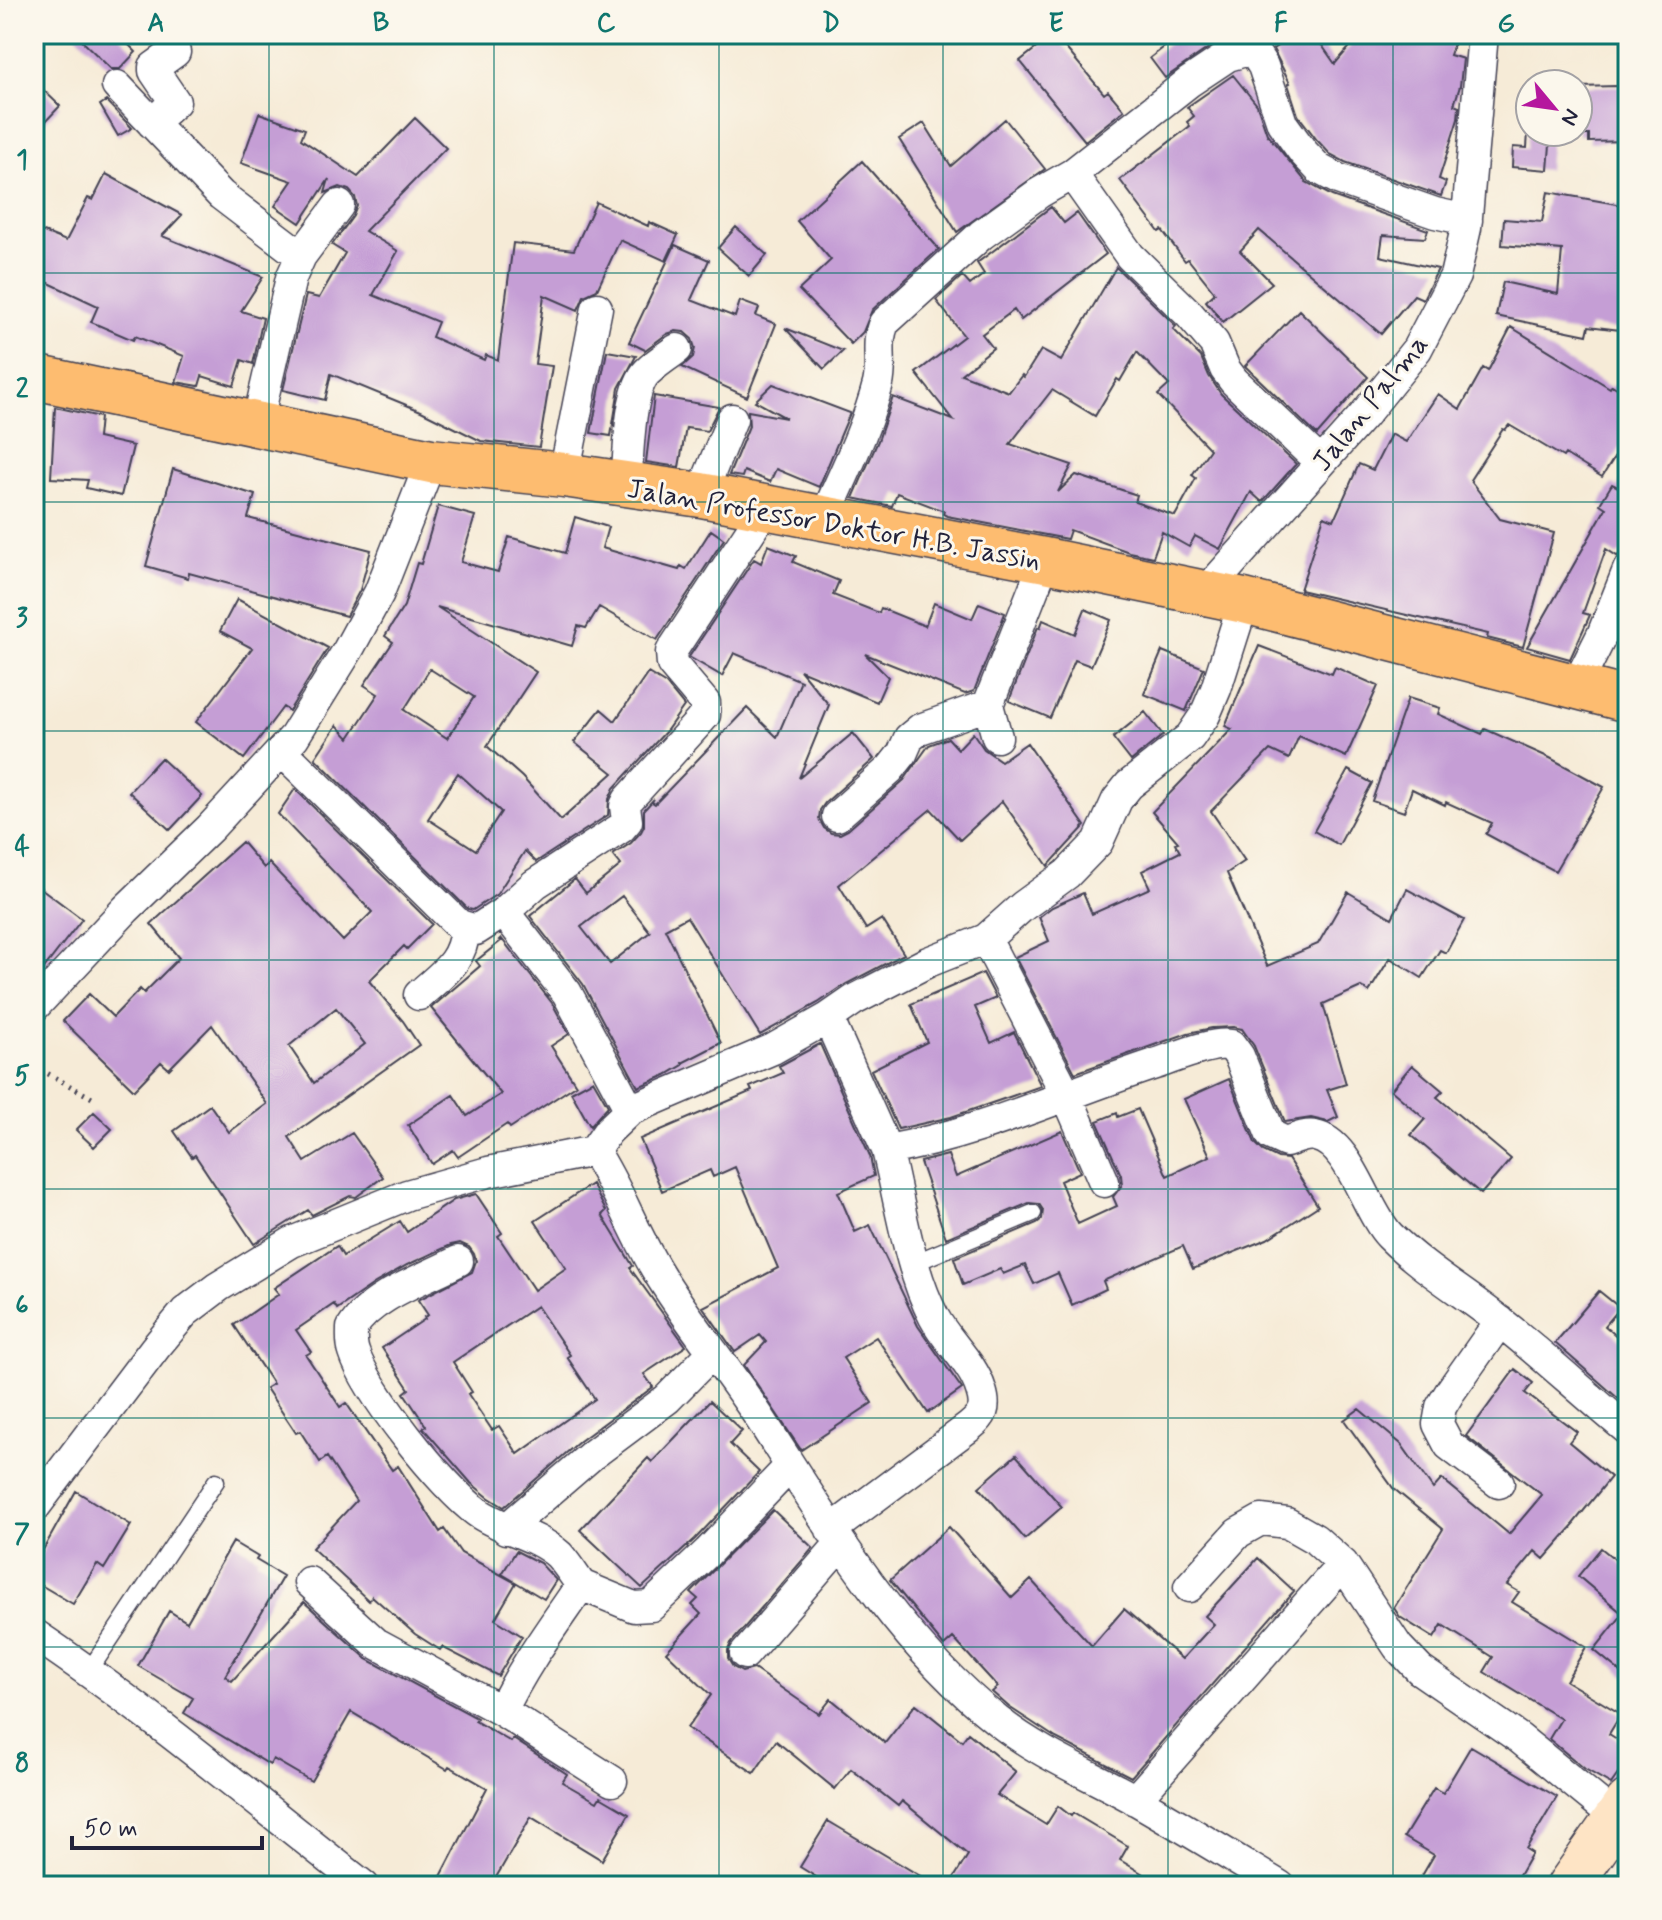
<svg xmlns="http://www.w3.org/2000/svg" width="1662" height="1920" font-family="Mynerve,sans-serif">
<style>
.building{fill:#c59ed5;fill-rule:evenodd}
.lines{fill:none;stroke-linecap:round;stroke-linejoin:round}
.lane-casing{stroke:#424052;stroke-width:19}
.street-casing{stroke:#424052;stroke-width:33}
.secondary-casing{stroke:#424052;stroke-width:47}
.highway-casing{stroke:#424052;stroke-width:47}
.path{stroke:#424052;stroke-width:5;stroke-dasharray:2 6;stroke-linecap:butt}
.lane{stroke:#fff;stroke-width:16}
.street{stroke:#fff;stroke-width:30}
.secondary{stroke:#fee4c5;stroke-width:44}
.highway{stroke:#fdbc6f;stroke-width:44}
.grid{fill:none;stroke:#0f766e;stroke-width:2;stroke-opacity:0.55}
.labels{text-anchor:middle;stroke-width:6;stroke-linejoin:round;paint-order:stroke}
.street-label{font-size:28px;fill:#22223b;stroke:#fbf7ec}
.neatline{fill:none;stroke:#0f766e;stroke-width:3}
.grid-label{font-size:26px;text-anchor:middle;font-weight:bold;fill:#0f766e}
</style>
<rect width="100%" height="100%" fill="#fbf7ec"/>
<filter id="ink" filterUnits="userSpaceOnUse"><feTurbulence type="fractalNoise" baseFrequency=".0125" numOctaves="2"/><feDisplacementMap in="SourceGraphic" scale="16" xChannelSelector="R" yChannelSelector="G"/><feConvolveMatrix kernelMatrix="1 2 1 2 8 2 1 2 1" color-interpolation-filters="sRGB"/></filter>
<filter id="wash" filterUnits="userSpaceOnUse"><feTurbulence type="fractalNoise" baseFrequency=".006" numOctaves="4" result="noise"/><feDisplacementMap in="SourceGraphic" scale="32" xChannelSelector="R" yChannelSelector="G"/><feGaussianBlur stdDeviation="1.8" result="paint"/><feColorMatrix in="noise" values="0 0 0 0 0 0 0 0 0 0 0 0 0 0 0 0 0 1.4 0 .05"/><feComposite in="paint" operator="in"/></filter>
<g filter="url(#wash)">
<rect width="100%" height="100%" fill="#f6ebd7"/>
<g id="blocks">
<!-- building -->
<path class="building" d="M75,34H118L136,52L120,69H111Z
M1054,34L1104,94L1108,91L1124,110L1085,141L1020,61Z
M1181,34H1216L1220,40L1165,78L1150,58Z
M1294,34H1314L1335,64L1361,34H1457L1450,55L1463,59L1460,86L1454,105L1459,107L1458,119L1439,179L1446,182L1441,196L1345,162L1330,154L1317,140L1298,115L1288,84L1290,83L1273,49Z
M1233,75L1257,105L1267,134L1306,182L1332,196L1428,230L1425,238L1383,235L1380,256L1438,269L1423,299L1414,295L1381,334L1259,230L1240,251L1272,283L1223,322L1206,301L1215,293L1188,259L1185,261L1162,230L1159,232L1120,180L1190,126L1187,122L1194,116L1187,107Z
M34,81L60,106L44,123L34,114Z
M1617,86L1628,88V141L1589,142V135H1578V87Z
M106,101L132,128L118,136L100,105Z
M259,113L305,129L301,139L358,177L415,118L446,148L365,231L398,251L373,295L438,322L432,337L484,360L486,355L498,360L513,243L574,250L596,202L648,226L649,222L678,235L666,261L620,240L597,290L584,296L578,310L544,295L535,364L552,366L539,447L481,441L421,411L331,374L325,400L283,390L306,295L319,298L345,253L332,245L353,216L357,206L355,197L349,190L340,187L325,193L329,179L300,223L275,206L292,181L241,163Z
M1005,119L1045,169L957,232L899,139L924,123L951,166Z
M1528,132H1551L1548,170L1512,167L1513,147L1527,148Z
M862,161L939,249L872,310L863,332L851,344L799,290L831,260L797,221Z
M106,174L182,215L162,236L263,277L241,311L263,318L253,364L242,360L234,386L202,376L199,386L176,382L184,356L135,336L133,340L91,322L98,306L34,276V228L66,241L88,198L93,200Z
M1548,192L1628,206V331L1589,326L1587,335L1496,316L1503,282L1558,294L1562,250L1502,245L1504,219L1542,222Z
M1051,207L1064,223L1077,213L1106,254L1021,320L1014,310L982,334L993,348L961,374L1009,392L1022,375L1024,377L1041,350L1061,361L1116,267L1176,326L1173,329L1201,357L1209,376L1221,394L1296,464L1262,502L1251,492L1220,549L1195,536L1189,547L1162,532L1153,557L1129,552L1070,530L1067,539L947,516L943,514L944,511L897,493L892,506L853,498L878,441L893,397L953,420L916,373L964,336L936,300L962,276L970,285L984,274L977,263ZM1137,352L1169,385L1158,395L1210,449L1192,475L1196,478L1175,516L1135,502L1137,495L1076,475L1058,492L1072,465L1010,444L1052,390L1095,416L1117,379L1120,381Z
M736,227L767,255L749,276L718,248Z
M675,245L709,260L691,300L735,317L740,301L759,308L756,316L776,324L747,397L682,367L693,357L695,348L692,339L684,332L676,331L667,334L645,350L629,342Z
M1299,310L1368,377L1317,435L1245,366Z
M1511,327L1610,388L1612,385L1628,395V436L1602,477L1565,454L1563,457L1509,425L1505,430L1503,429L1470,480L1500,519L1554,533L1523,647L1487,638L1488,634L1300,590L1324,516L1334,520L1359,464L1373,470L1391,434L1406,442L1438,394L1460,409L1483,368L1488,371Z
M785,328L843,351L824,369Z
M607,351L636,356L619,388L611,436L591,433Z
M773,384L850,413L819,487L776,469L770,482L744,471L742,477L729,475L749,426L748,411L786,418L755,401Z
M654,396L719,407L707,431L686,428L679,467L646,462Z
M55,407L100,417L98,438L133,446L121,496L86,488L88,480L51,478Z
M173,469L255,495L248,518L371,550L360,590L346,616L189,573L188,578L146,566Z
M1628,470V542L1621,554L1617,556L1606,549L1583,613L1590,615L1570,659L1527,647L1606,508L1600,504L1612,484L1618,487Z
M438,506L475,516L461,562L498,572L509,537L565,553L575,517L608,527L602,548L679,570L681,566L686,569L711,530L724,539L657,640L599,607L586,628L578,626L572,646L437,607L536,672L487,746L522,777L561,820L613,773L574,742L601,709L615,721L648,673L666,684L684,706L667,730L614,788L609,799L608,815L536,862L525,851L497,894L473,910L468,909L315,758L337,725L349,738L378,694L364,685L393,642L385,636L404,606L417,563L421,564ZM430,669L474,697L447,738L404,710ZM458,773L501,812L476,850L428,819Z
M768,545L796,556L793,562L839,581L833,595L879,613L881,608L925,626L934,603L972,619L979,603L1005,613L974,691L965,694L865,654L888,677L877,702L800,670L829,705L799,778L853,733L874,759L825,803L820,810L819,819L824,828L831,833L840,834L848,830L904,780L929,745L948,738L958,749L973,733L984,749L1001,761L1027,743L1085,826L1048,866L1002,801L960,840L931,809L839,885L866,929L882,919L904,954L846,984L818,1003L760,1035L687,917L665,929L721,1043L682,1063L683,1065L666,1075L638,1087L583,984L530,916L575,879L586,893L621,865L613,855L631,843L641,832L644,826V810L654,799L652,802L655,804L747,708L777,737L801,681L734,653L722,676L689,657L754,559L761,563ZM622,896L650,932L610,964L581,927Z
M237,599L328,648L289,711L283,707L244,759L196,722L252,648L220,631Z
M1085,609L1111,620L1091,666L1075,660L1050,718L1009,701L1038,627L1040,628L1043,620L1075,634Z
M1259,646L1332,674L1335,667L1378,686L1346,757L1299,736L1289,759L1270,750L1211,811L1245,861L1227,873L1267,966L1318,944L1348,892L1392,918L1407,889L1464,920L1446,953L1440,950L1422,978L1390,958L1369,992L1361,987L1323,1004L1346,1084L1327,1090L1338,1117L1328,1122L1311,1118L1285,1122L1254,1046L1242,1029L1233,1027L1212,1028L1188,1033L1075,1073L1015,957L1049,941L1039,917L1052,907L1083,893L1092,914L1150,888L1142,871L1180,852L1175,843L1178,842L1152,812L1232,729L1225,726Z
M1162,651L1204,668L1186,711L1144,694Z
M1408,698L1440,708L1438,714L1482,734L1485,729L1550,758L1604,787L1555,871L1486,834L1492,823L1446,802L1445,805L1412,789L1404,812L1372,801Z
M1145,712L1163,735L1131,761L1113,738Z
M161,758L202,796L170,830L129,792Z
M1348,770L1372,783L1339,845L1314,831Z
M295,789L432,924L407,949L404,946L369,981L403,1021L419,1045L289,1137L305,1162L352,1133L383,1177L356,1197L350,1196L312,1215L308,1210L254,1244L195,1155L192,1157L174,1131L210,1105L229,1132L267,1104L212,1025L169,1069L161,1062L134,1090L63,1021L89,994L113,1017L140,989L144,993L179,958L151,924L242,842L264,868L269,863L343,941L372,912L278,814ZM336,1008L365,1044L314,1083L289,1046Z
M34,883L82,919L34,981Z
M501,938L552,1003L569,1034L551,1046L576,1085L510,1128L507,1124L458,1157L453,1150L432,1164L408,1125L453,1095L467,1116L501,1094L431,1008L480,966L476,961L501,941L499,940Z
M983,973L996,998L975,1007L991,1043L1014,1032L1041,1086L951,1117L898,1129L871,1070L927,1042L911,1004Z
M820,1044L870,1156L874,1176L838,1192L855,1232L870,1225L918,1326L962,1389L928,1413L876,1337L843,1358L872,1403L801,1450L744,1365L766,1342L760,1335L735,1352L703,1307L778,1268L735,1167L713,1177L710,1170L662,1191L640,1139L752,1091L750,1087L783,1073L779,1066Z
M1412,1065L1443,1091L1437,1097L1511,1159L1481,1194L1411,1135L1425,1119L1391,1090Z
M1229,1079L1255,1143L1263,1151L1278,1158L1288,1159L1318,1206L1267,1239L1193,1269L1183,1246L1103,1281L1106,1289L1072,1305L1058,1273L1034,1284L1025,1265L1003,1274L1000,1269L963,1285L954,1258L1037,1223L1042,1219L1043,1210L1039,1204L1029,1203L946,1238L920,1162L948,1155L956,1177L1062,1131L1080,1172L1060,1181L1078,1224L1117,1206L1113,1197L1122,1185L1121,1175L1097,1121L1117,1113L1118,1117L1138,1109L1167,1176L1210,1156L1184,1099Z
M593,1080L608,1106L590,1126L571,1092Z
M94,1112L112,1129L94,1147L76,1130Z
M592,1184L606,1211L602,1215L633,1266L630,1268L686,1346L644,1374L653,1387L580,1441L504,1507L488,1497L471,1483L423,1428L426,1426L404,1393L409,1389L382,1348L425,1319L424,1317L428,1315L418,1300L472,1272L476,1261L474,1254L469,1247L460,1243L451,1245L407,1265L375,1283L337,1309L334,1304L296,1330L311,1352L306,1355L340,1407L346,1403L392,1470L398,1466L440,1532L444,1529L461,1553L516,1583L495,1619L522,1636L498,1676L442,1647L440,1650L415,1634L372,1596L369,1601L312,1548L356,1501L327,1457L320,1462L300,1431L296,1433L266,1388L273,1384L234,1325L279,1294L274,1288L337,1246L343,1256L400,1221L407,1232L454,1200L476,1194L502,1233L498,1236L534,1290L566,1268L535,1221ZM537,1306L570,1355L567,1357L595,1399L518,1454L499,1426L492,1430L468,1394L472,1392L453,1362Z
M1599,1291L1620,1308L1605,1326L1628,1346V1407L1555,1343Z
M1515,1369L1533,1383L1525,1393L1577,1432L1569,1442L1611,1477L1573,1524L1574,1525L1544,1559L1535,1551L1507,1585L1519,1592L1512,1602L1586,1647L1566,1681L1621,1714L1609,1734L1628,1746V1760L1611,1784L1585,1769L1549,1739L1561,1719L1484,1672L1493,1657L1442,1625L1434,1638L1400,1617L1394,1608L1443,1529L1393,1488L1344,1420L1359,1409L1401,1444L1433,1489L1442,1479L1509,1534L1542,1495L1466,1436Z
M710,1401L742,1431L730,1444L759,1472L695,1539L642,1588L580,1530L648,1458L652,1462Z
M1016,1455L1062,1507L1025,1539L979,1487Z
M76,1491L131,1525L104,1569L97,1564L73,1604L34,1581V1566Z
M773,1510L813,1548L731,1643L728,1650V1659L733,1667L742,1672L754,1669L819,1714L831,1699L885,1743L916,1704L962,1741L968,1733L1016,1772L997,1795L1046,1825L1058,1806L1071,1816L1073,1813L1128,1846L1120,1860L1163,1886H949L968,1855L902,1801L898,1806L851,1769L835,1789L776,1741L754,1773L687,1728L711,1695L666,1652L701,1614L692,1605L698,1599L691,1593Z
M949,1527L1012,1598L1031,1580L1092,1646L1124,1609L1182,1659L1214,1624L1205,1616L1258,1558L1294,1591L1131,1777L1056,1738L1009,1707L992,1692L998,1687L953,1638L944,1646L890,1580Z
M233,1542L258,1557L256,1560L283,1576L225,1676L232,1681L304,1602L367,1659L477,1718L475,1721L511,1742L513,1739L567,1774L562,1782L597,1802L600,1797L629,1814L602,1860L531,1817L491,1886H436L487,1788L449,1766L447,1769L351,1712L311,1781L273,1759L270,1765L184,1713L193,1698L138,1666L169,1611L187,1622Z
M1601,1548L1628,1570V1678L1594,1650L1623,1614L1578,1576Z
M516,1551L540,1563L556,1580L544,1599L502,1574Z
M1471,1746L1557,1797L1526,1849L1532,1853L1513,1886H1416L1434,1855L1404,1837L1434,1788L1443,1793Z
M828,1821L937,1886H831L800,1867Z"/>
</g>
</g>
<g filter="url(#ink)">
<use href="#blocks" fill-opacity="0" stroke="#424052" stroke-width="2"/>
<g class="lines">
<!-- lane casing -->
<g class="lane-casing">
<path id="lane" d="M914,1263L1033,1213
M89,1671L216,1481"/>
</g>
<!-- street casing -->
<g class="street-casing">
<path id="street" d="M117,86L221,195L301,256
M152,123L175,102L154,71V67L175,52
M1072,174L1130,256L1189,314L1214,343L1225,369L1234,381L1321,463
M257,424L291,278L301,256L339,205
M564,475L597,308
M626,485C629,458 628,391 647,372C655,364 667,356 677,349
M701,495L732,419
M825,517C844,473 866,430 878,384C883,363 875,343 884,323L981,235L1039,193L1072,174L1189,82L1228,56L1252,49L1263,66L1282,123L1303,152L1319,169L1338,179L1435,213L1467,220
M1204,594L1363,416L1417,349L1455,276L1466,228L1483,34
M1576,687L1602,635L1628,570
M997,737L988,705L1045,560
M282,751L459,925L476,930L504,912L567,993L630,1110
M837,816L890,769L902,754L909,738L920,729L988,705
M504,912L535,884L621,828L627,821L625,806L628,800L699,722L705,715V703L672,664L671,652L767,506
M986,939L1066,1094L1104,1182
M419,995C443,973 462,963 465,929
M34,1007L126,909L210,828L294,737L348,650L379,593L431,461
M828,1018L887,1150C980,1134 1066,1093 1155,1064C1174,1058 1212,1041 1231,1045L1239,1056L1271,1135L1286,1142C1295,1139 1306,1134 1315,1136C1350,1142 1366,1212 1390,1236C1422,1268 1463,1292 1497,1319C1542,1354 1584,1394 1628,1430
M594,1151C618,1188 633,1230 656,1269C688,1323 729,1370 763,1423C832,1530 897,1641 998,1721C1040,1754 1089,1774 1134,1799C1183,1827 1232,1857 1280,1886
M458,1261C424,1279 371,1296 352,1328C352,1336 351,1344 354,1352C366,1391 443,1488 477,1512C502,1530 536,1534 559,1555C567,1564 574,1575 581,1585
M1499,1483L1449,1445L1438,1424L1441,1407L1450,1392L1500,1321
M34,1508L155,1348L185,1312L218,1287L292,1242L407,1195L488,1172L594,1151L608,1131L630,1110L773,1049L828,1018L854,1000L928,962L986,939L1023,906L1067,874L1098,842L1117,800L1129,785L1190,737L1205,715L1216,689L1244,601
M506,1529L592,1455L667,1399L713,1352
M831,1530L969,1427C983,1416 987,1408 981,1390C973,1363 947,1342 934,1317C909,1270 900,1202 887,1150
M309,1582L376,1643L502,1711
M1189,1587L1238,1533L1261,1520L1287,1523L1315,1539L1343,1564L1398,1647L1420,1670L1519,1738L1628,1827
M34,1634C149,1711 255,1801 364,1886
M745,1654L840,1544
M612,1781L502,1711C523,1666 553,1626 581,1585L634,1607L651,1606L708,1552L790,1466
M1135,1800L1343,1564"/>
</g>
<!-- secondary casing -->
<g class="secondary-casing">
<path id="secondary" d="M1569,1886L1628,1802"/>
</g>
<!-- highway casing -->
<g class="highway-casing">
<path id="highway" d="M34,377L431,461L564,475L701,495L1045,560L1244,601L1628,700"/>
</g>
<!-- path -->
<path class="path" d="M34,1066L92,1098"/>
<!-- lane -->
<use href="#lane" class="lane"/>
<!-- street -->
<use href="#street" class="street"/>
<!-- secondary -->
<use href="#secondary" class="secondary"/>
<!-- highway -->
<use href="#highway" class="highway"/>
</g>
</g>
<!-- grid -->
<path class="grid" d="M269,34V1886M494,34V1886M719,34V1886M943,34V1886M1168,34V1886M1393,34V1886M34,273H1628M34,502H1628M34,731H1628M34,960H1628M34,1189H1628M34,1418H1628M34,1647H1628"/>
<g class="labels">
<!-- street labels -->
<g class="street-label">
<text transform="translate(1369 402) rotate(-51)" y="10">Jalan Palma</text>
<text transform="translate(834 523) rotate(10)" y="10">Jalan Professor Doktor H.B. Jassin</text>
</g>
</g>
<!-- margin -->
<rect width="1662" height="1920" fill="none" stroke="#fbf7ec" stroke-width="88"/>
<!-- north arrow -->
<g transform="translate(1554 108) rotate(119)"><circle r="38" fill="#fbf7ec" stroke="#a4a2a5" stroke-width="2"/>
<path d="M0-6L14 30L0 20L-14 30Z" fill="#b5179e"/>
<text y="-12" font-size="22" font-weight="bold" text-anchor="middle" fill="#22223b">N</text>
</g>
<!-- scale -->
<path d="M72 1836v12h190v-12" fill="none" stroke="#22223b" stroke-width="4"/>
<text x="84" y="1836" font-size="24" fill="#22223b" stroke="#fbf7ec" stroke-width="6" paint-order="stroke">50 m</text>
<rect x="44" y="44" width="1574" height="1832" class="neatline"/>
<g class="grid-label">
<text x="156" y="31">A</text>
<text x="381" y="31">B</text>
<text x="606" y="31">C</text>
<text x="831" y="31">D</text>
<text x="1056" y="31">E</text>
<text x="1281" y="31">F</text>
<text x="1506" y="31">G</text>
<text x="22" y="168">1</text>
<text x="22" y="397">2</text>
<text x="22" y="626">3</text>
<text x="22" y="855">4</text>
<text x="22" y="1084">5</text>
<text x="22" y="1313">6</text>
<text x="22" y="1542">7</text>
<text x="22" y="1771">8</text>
</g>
</svg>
